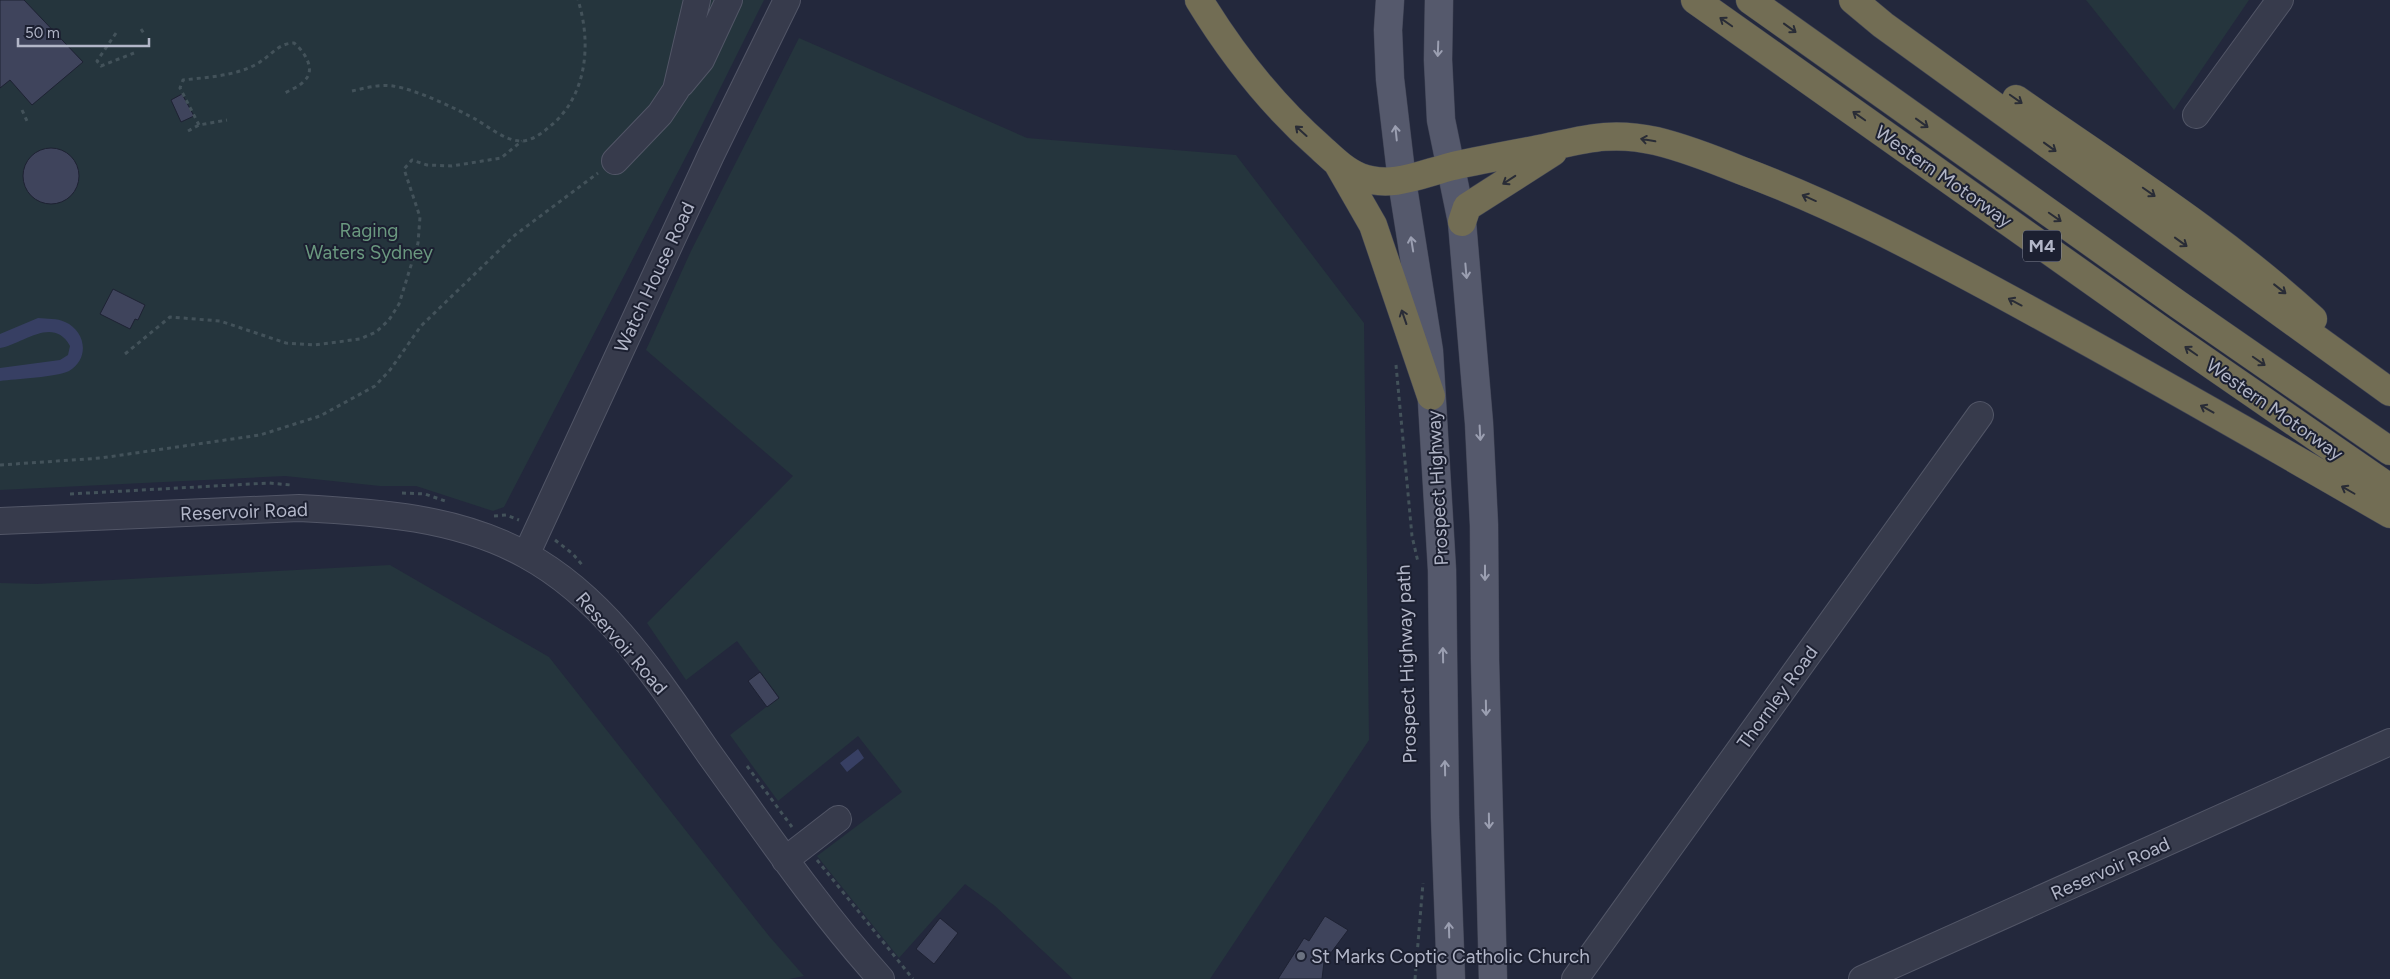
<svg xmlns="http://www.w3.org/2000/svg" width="2390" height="979" font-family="Figtree,sans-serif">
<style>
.green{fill:#25353d}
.water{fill:#373f63}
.building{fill:#3f445c;stroke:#1e2233}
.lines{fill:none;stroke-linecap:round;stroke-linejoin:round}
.minor-casing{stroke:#525667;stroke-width:28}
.major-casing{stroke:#404455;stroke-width:29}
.highway-casing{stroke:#3f4354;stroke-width:29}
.path{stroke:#43525a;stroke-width:3;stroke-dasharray:4 4;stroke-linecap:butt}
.minor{stroke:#373b4c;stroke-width:26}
.major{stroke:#55596c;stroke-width:28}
.highway{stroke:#726d54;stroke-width:28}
.oneway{stroke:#292c36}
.oneway2{stroke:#9b9fb1}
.worship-dot{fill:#6b7280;stroke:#1c2031;stroke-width:2}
.labels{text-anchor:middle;stroke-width:4;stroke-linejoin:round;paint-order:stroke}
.shield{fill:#1c2031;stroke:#85899b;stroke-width:1}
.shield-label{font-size:18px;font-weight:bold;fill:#b2b6c8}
.street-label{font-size:19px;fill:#b2b6c8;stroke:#1c2031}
.park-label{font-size:19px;fill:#6a987f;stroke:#1c2031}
.poi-label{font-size:19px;fill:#b2b6c8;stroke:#1c2031;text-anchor:start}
</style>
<rect width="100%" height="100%" fill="#23283c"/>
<!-- green -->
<path class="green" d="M0,0H764L692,145L504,507L493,511L416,486H380L285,476L0,490Z
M2086,0H2249L2174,110Z
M799,38L1027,138L1236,155L1364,323L1369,740L1210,979H1073L995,906L965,884L899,958L817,856L902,792L858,736L778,801L730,735L779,697L737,641L686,680L647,623L793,476L646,350L691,251Z
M390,565L549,657L769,936L804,976L789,979H0V583L37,584Z"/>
<!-- water -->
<path class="water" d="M38,318C47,319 57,318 65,322C86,331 90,359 69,371C58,377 15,379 0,381V368L60,360L68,355L70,346C53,315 22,345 0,348V334Z
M858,749L864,758L847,772L840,763Z"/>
<!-- building -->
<path class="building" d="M0,0H24L83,62L32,105L10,80L0,88Z
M182,94L194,116L181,122L171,100Z
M23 176a28 28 0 1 1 56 0a28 28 0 1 1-56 0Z
M113,289L145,305L138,320L135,319L130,329L100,314Z
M760,672L779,698L767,707L748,681Z
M1325,916L1348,930L1324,962L1322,979H1278L1304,938L1309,941Z
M940,918L958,933L934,964L916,949Z"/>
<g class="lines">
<!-- minor casing -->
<g class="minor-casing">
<path id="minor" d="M681,84L701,60L729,0
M2196,115L2280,0
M615,161L660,114L676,90L697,0
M0,521L299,508C377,512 457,517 526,555C607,599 659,682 710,755C765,831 818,909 881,979
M526,555L711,155L787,0
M785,860L838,819
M1575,979L1980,415
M1862,979L2390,742"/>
</g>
<!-- major casing -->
<g class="major-casing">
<path id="major" d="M1390,0L1388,30L1390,79L1402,181L1429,351L1442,570L1445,817L1451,979
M1439,0L1438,60L1441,120L1462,222L1479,423L1484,525L1485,660L1493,979"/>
</g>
<!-- highway casing -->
<g class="highway-casing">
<path id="highway" d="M1199,0C1232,54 1274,107 1321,148C1333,159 1345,171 1360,177C1392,189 1421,174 1453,166C1480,160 1507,155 1534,150C1580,141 1607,130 1656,141C1685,148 1713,159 1740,170C1829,203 1912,246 1995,291C2128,363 2259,438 2390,514
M1695,0L2161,330L2390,488
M1750,0L2179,305L2390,451
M1853,0L1883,25L2390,392
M2016,99C2116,169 2223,236 2313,319
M1338,164L1373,225L1431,396
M1462,222L1467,207L1553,152"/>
</g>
<!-- path -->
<path class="path" d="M141,29L145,35
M116,33L97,61L101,66L134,53
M352,91C365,88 379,84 393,86C415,89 457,109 477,120C490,128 506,141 521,141C531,141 541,134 548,128C587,98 592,44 578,0
M22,110L27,121
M199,125L180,88L183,80C209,77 238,76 260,62C271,55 279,43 294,43C304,51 317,70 304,81C299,87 290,90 283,94
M188,131L199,125L227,120
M125,354L170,317L220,321L286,343L314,345L360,339L376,332L389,320L399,304L418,243L420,217L404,169L412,160L427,165L452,166L501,158L522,141
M1396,365L1412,536L1418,562
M0,465L101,458L260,435L320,416L375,386L390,370L421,326L515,235L598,173
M402,493L425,494L445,501
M70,494L269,483L291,485
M494,516L506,515L519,520
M555,540L573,554L583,566
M747,766L792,827
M817,860L913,979
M1415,979L1423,883"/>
<!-- minor -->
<use href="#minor" class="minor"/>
<!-- major -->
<use href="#major" class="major"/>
<!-- highway -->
<use href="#highway" class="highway"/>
</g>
<!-- one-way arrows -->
<defs><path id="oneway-shaft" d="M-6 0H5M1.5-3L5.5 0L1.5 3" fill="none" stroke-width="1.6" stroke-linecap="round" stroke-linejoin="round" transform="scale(1.25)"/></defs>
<g class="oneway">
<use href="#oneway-shaft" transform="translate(1726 22) rotate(-145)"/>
<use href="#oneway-shaft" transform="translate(1790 28) rotate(36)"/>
<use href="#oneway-shaft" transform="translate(2016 99) rotate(35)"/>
<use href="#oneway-shaft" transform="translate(1859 116) rotate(-145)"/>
<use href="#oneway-shaft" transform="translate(1922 123) rotate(36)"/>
<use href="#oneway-shaft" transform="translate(1301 131) rotate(-138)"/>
<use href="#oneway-shaft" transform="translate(1648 140) rotate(-170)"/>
<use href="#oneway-shaft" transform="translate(2050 147) rotate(36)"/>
<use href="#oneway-shaft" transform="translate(1509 180) rotate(147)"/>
<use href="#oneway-shaft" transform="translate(2149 192) rotate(35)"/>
<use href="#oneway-shaft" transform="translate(1809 198) rotate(-156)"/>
<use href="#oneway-shaft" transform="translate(2055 217) rotate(35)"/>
<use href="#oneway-shaft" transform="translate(2181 242) rotate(36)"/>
<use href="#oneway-shaft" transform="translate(2280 289) rotate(38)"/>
<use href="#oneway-shaft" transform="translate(2015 302) rotate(-152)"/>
<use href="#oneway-shaft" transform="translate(1404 317) rotate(-109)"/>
<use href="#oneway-shaft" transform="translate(2191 351) rotate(-145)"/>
<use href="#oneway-shaft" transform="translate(2259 361) rotate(35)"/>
<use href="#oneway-shaft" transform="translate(2207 409) rotate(-151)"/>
<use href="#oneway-shaft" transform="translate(2348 490) rotate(-150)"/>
</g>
<g class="oneway2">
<use href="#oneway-shaft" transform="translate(1438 49) rotate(92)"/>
<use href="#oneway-shaft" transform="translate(1396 133) rotate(-96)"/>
<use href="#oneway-shaft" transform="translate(1412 244) rotate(-99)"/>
<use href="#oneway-shaft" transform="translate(1466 271) rotate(85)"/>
<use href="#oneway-shaft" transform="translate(1480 433) rotate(87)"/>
<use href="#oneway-shaft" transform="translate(1485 573) rotate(90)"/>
<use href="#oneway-shaft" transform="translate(1443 655) rotate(-91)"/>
<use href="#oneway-shaft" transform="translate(1486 708) rotate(89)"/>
<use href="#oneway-shaft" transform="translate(1445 768) rotate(-91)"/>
<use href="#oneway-shaft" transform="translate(1489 821) rotate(89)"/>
<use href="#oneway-shaft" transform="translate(1449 930) rotate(-92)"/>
</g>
<!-- markers -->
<circle class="worship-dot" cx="1301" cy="956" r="5"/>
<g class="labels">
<!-- shield labels -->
<rect class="shield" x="2023" y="230.5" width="38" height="31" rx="4"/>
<g class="shield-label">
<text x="2042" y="252">M4</text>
</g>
<!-- street labels -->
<g class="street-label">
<text transform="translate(1944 176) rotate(35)" y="7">Western Motorway</text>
<text transform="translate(654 277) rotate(-65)" y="7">Watch House Road</text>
<text transform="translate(2275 409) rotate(35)" y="7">Western Motorway</text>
<text transform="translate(1437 488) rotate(-93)" y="7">Prospect Highway</text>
<text transform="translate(244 511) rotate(-2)" y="7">Reservoir Road</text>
<text transform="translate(622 643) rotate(49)" y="7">Reservoir Road</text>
<text transform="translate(1406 664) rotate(-92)" y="7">Prospect Highway path</text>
<text transform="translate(1777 697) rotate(-54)" y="7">Thornley Road</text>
<text transform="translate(2110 868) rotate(-24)" y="7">Reservoir Road</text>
</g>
<!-- park labels -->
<g class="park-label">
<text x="369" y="237">Raging<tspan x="369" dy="22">Waters Sydney</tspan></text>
</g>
<!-- poi labels -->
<g class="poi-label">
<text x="1311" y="963">St Marks Coptic Catholic Church</text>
</g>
</g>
<!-- scale -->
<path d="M18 38v8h131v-8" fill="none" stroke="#b2b6c8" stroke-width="2.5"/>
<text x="25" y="38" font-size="15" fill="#b2b6c8" stroke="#1c2031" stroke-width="4" paint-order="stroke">50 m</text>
</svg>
